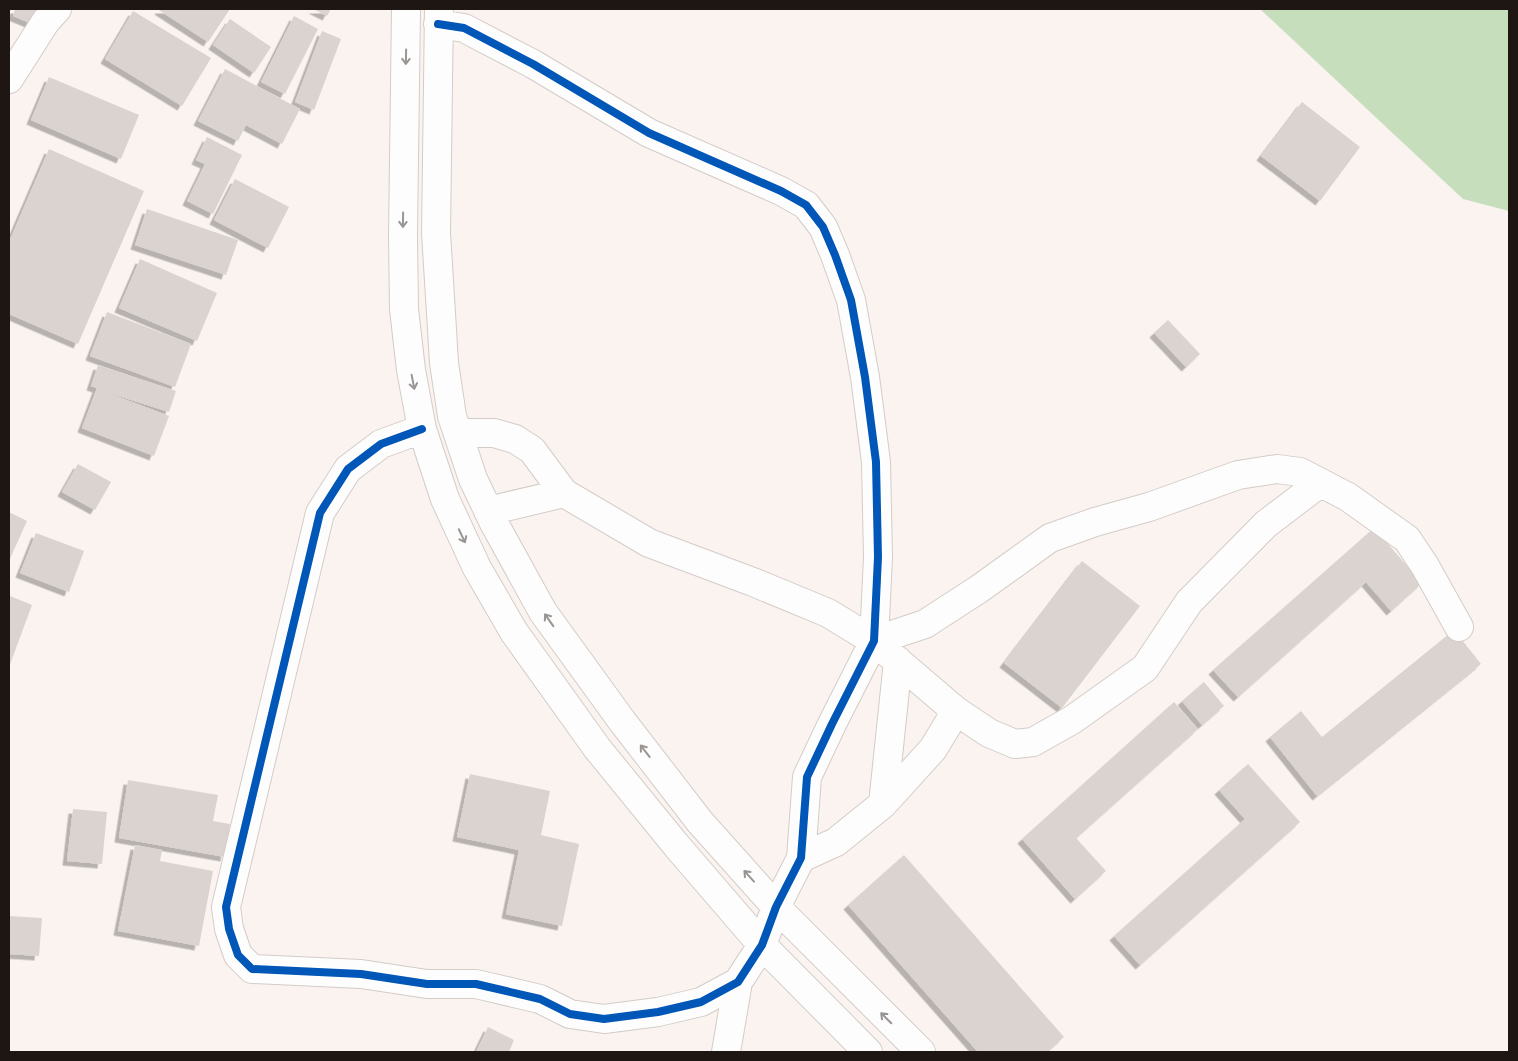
<svg xmlns="http://www.w3.org/2000/svg" width="1518" height="1061" font-family="Karla,sans-serif">
<style>
.forest{fill:#c7debd}
.building{fill:#dad3cf;filter:url(#shadow)}
.lines{fill:none;stroke-linecap:round;stroke-linejoin:round}
.minor-casing{stroke:#d3ccc7;stroke-width:30}
.minor{stroke:#fefdfd;stroke-width:28}
.cycleway-casing{stroke:#fff;stroke-width:11}
.cycleway{stroke:#0057b8;stroke-width:8}
.oneway{stroke:#999593}
</style>
<defs>
<filter id="shadow"><feDropShadow dx="-4.5" dy="4.5" stdDeviation="0" flood-color="#0004"/></filter>
</defs>
<rect width="100%" height="100%" fill="#faf3ef"/>
<!-- forest -->
<path class="forest" d="M1260,9H1509V211L1463,199Z"/>
<!-- building -->
<path class="building" d="M15,9H44L37,26L13,16Z
M160,9H230L208,42L159,10Z
M313,9H331L327,16Z
M133,11L211,58L182,106L105,59Z
M294,16L318,29L285,94L261,82Z
M230,19L271,47L254,73L213,45Z
M322,31L341,39L314,110L295,102Z
M225,69L300,109L282,144L246,125L238,141L198,121Z
M49,77L139,115L121,159L31,120Z
M1302,102L1360,147L1320,201L1261,156Z
M207,137L242,155L213,214L187,201L205,164L196,160Z
M49,149L144,191L78,344L9,314V242Z
M235,179L289,207L268,248L214,220Z
M147,209L238,240L226,275L135,245Z
M140,259L217,293L197,341L119,308Z
M107,312L191,344L175,387L90,356Z
M1168,320L1200,354L1186,367L1154,333Z
M98,365L176,391L169,412L100,390L169,416L154,456L82,428L97,388L91,386Z
M78,464L111,482L95,510L62,492Z
M9,512L27,521L9,561Z
M1374,528L1422,583L1391,611L1366,582L1238,697L1213,670Z
M36,533L84,551L69,592L20,573Z
M1082,561L1140,606L1062,708L1004,663Z
M10,596L32,605L9,667V599Z
M1454,630L1481,664L1317,796L1270,737L1301,711L1322,737Z
M1204,682L1224,706L1202,725L1182,701Z
M1174,702L1198,729L1076,838L1106,871L1075,899L1022,839Z
M1248,764L1300,822L1140,965L1114,936L1245,819L1219,790Z
M470,774L550,791L541,835L579,844L562,926L506,914L519,850L457,837Z
M128,780L218,795L213,821L230,824L225,857L119,838Z
M73,809L107,812L102,864L67,861Z
M135,845L162,850L160,861L213,871L199,946L118,931Z
M904,855L1064,1037L1047,1052H978L848,905Z
M9,916L42,918L39,956L9,954Z
M488,1027L514,1040L509,1052H476Z"/>
<g class="lines">
<!-- minor casing -->
<g class="minor-casing">
<path id="minor" d="M406,9L403,236L404,309L411,370L422,429L445,499L477,568L514,632L597,748L676,845L762,945L868,1052
M439,9L436,233L441,313L444,363L452,416L473,479L494,523L543,612L622,721L700,822L776,907L921,1052
M9,79L46,21L57,9
M422,429L381,444L348,469L320,513L226,907L229,929L238,955L252,969L361,974L427,984H476L540,999L570,1014L604,1019L658,1012L701,1002L738,982L762,945L776,907L801,858L807,777L832,724L874,641L878,557L876,462L865,377L851,300L835,255L823,227L806,205L781,191L649,133L533,64L464,28L438,24
M458,433H494L515,439L532,450L564,493L649,543L753,582L828,613L874,641L956,711L989,733L1015,744L1033,742L1072,720L1145,668L1189,602L1266,524L1320,483
M488,511L564,493
M874,641L925,624L979,589L1050,538L1095,522L1149,507L1238,475L1277,469L1300,472L1348,497L1407,539L1425,566L1459,627
M883,804L898,661
M801,858L836,842L883,804L933,749L956,711
M726,1052L738,982"/>
</g>
<!-- minor -->
<use href="#minor" class="minor"/>
<!-- cycleway casing -->
<g class="cycleway-casing">
<path id="cycleway" d="M422,429L381,444L348,469L320,513L226,907L229,929L238,955L252,969L361,974L427,984H476L540,999L570,1014L604,1019L658,1012L701,1002L738,982L762,945L776,907L801,858L807,777L832,724L874,641L878,557L876,462L865,377L851,300L835,255L823,227L806,205L781,191L649,133L533,64L464,28L438,24"/>
</g>
<!-- cycleway -->
<use href="#cycleway" class="cycleway"/>
</g>
<!-- one-way arrows -->
<defs><path id="oneway-shaft" d="M-6 0H5M1.5-3L5.5 0L1.5 3" fill="none" stroke-width="1.6" stroke-linecap="round" stroke-linejoin="round" transform="scale(1.25)"/></defs>
<g class="oneway">
<use href="#oneway-shaft" transform="translate(406 57) rotate(91)"/>
<use href="#oneway-shaft" transform="translate(403 220) rotate(91)"/>
<use href="#oneway-shaft" transform="translate(413 382) rotate(79)"/>
<use href="#oneway-shaft" transform="translate(462 536) rotate(65)"/>
<use href="#oneway-shaft" transform="translate(549 620) rotate(-125)"/>
<use href="#oneway-shaft" transform="translate(645 751) rotate(-128)"/>
<use href="#oneway-shaft" transform="translate(749 876) rotate(-132)"/>
<use href="#oneway-shaft" transform="translate(886 1018) rotate(-135)"/>
</g>
<!-- border -->
<rect width="1518" height="1061" fill="none" stroke="#1e1612" stroke-width="20"/>
</svg>
